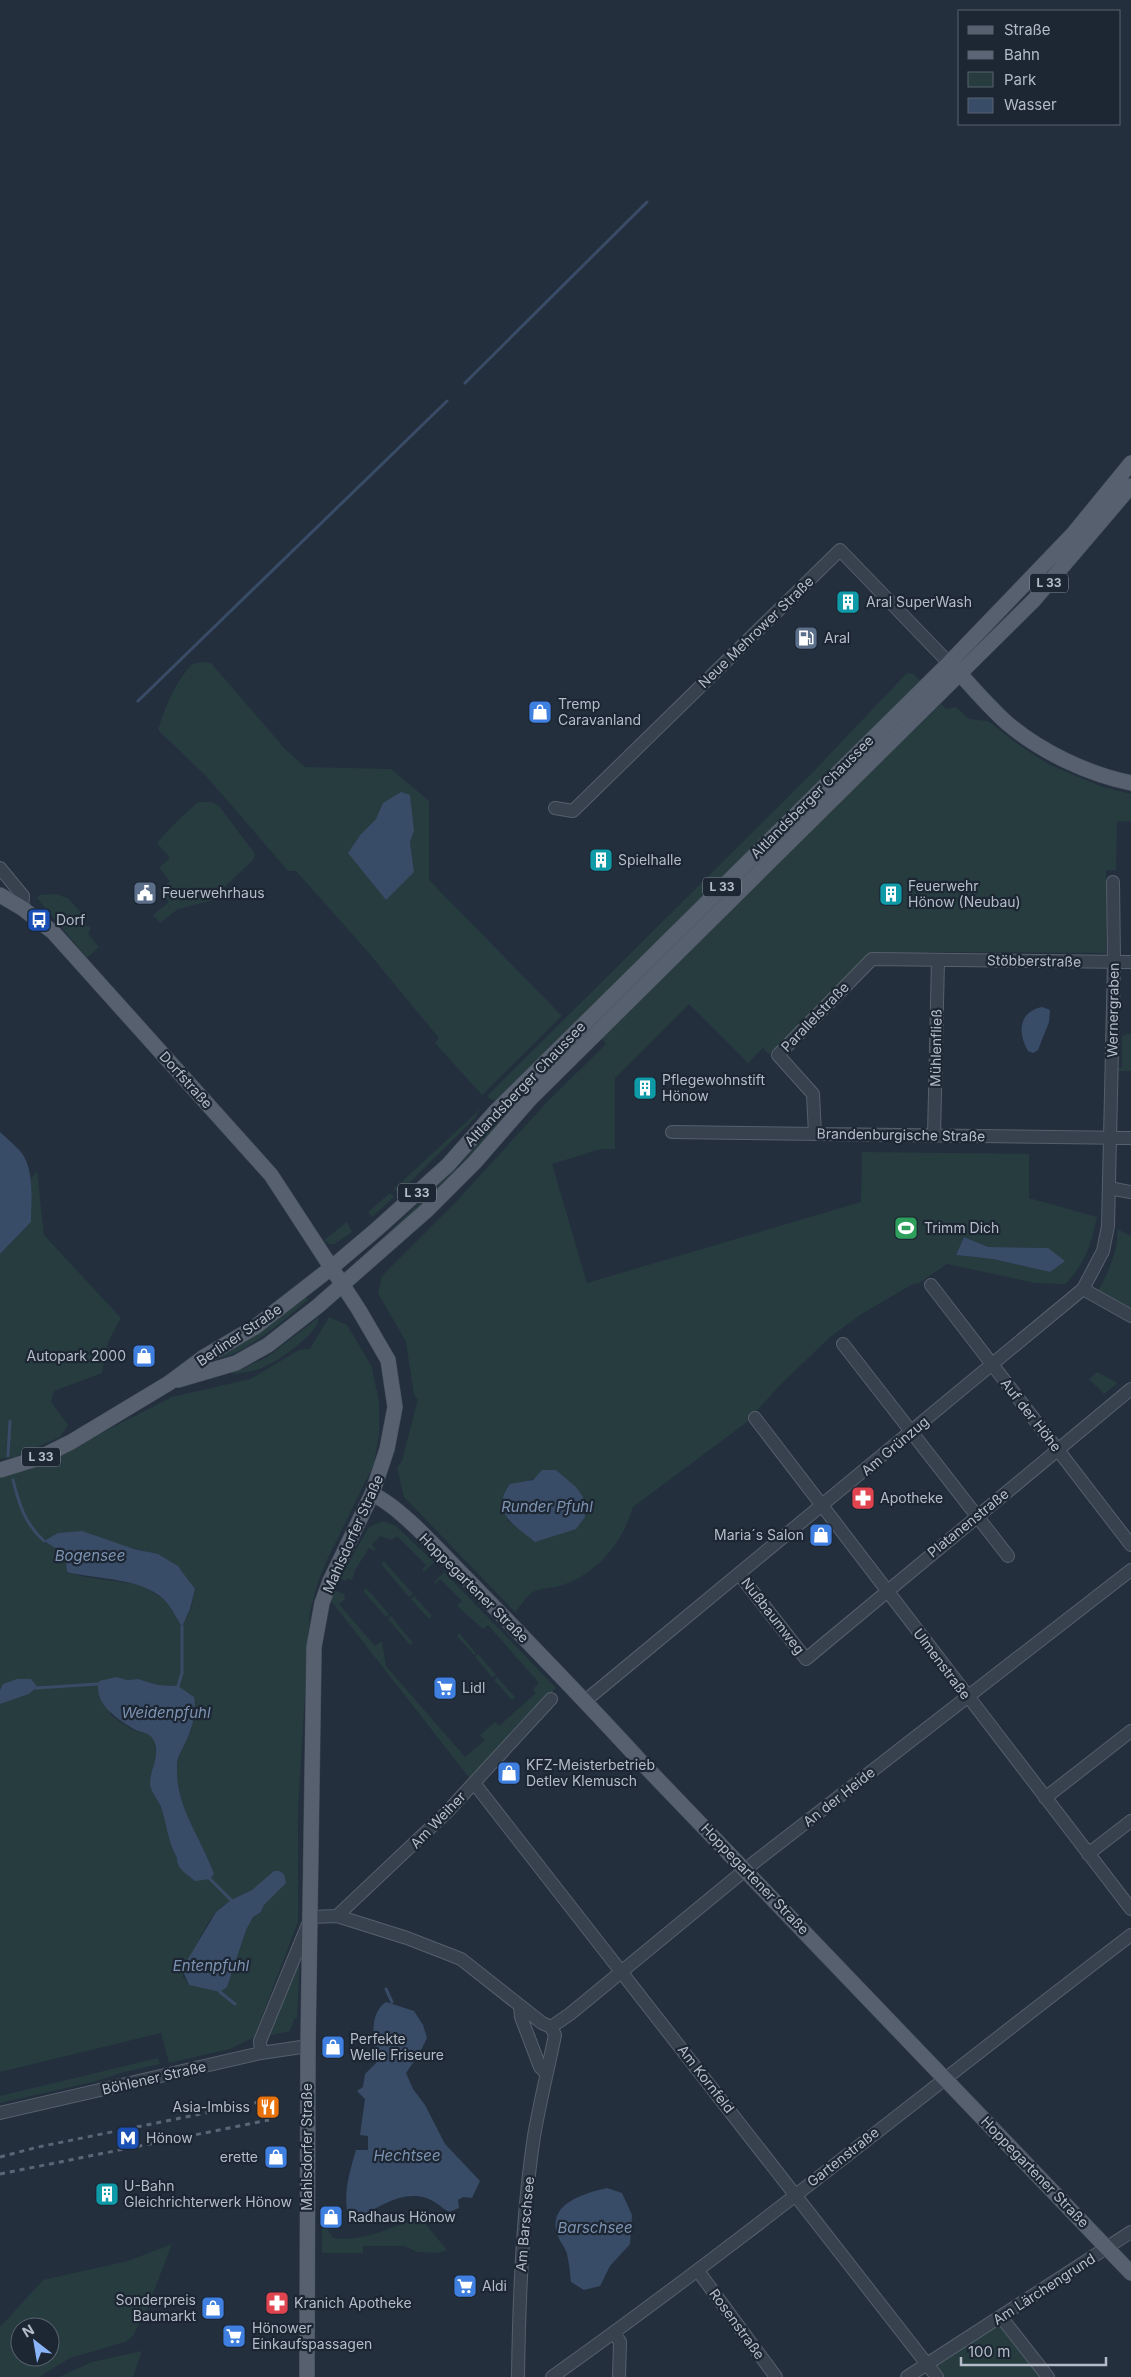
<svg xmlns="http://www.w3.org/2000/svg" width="1131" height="2377" font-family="Inter,sans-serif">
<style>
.green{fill:#263c3f;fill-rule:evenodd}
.water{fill:#394c67}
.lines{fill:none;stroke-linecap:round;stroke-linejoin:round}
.stream{stroke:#394c67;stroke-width:3}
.minor-casing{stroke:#565f6c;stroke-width:14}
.major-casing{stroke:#414a57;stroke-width:16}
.minor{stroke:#38414e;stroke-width:12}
.major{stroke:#56606e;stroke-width:15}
.rail{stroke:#5a6575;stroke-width:3;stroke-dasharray:5 5;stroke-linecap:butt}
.labels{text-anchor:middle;stroke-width:4.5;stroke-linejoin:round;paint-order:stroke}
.shield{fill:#1d2633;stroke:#878f9c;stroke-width:1}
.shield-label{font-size:12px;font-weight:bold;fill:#b4bcc9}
.poi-label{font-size:14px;fill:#b4bcc9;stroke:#1d2633;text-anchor:start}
.street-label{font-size:14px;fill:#b4bcc9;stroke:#1d2633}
.water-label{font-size:15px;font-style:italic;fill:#7c92b1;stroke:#1d2633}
</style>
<rect width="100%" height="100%" fill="#242f3e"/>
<!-- green -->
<path class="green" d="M203,662L211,663L285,749L305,767L391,769L429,801V880L562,1016L482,1095L435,1043L439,1038L368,952L296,871H288L207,777L158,730C166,705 174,684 192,664ZM376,819L414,831L410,842L414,872L361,834Z
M907,673L913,674L921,681L497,1101L488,1098L489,1094L811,774Z
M941,704L946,709L956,707L969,719L988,721L1022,747L1050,765L1103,787L1131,794V821L1117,822L1116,870H1106V953L932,952L865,960L769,1054L763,1048L748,1063L689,1004L615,1078V1149H601L552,1164L587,1283L861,1202L862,1152L1029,1154V1198L1097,1217C1092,1243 1084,1266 1065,1284L1035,1283L947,1264L919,1283L911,1285L860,1315L829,1338L778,1387L747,1422L633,1507C622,1543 599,1572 563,1585C555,1588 539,1588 533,1592C526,1596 520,1607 515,1612L404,1497L397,1468L402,1461L418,1399L414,1395L406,1342L378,1293L382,1276L456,1202L547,1102L606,1044L601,1038L848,792ZM964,1237L988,1247L1048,1248L1050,1272L993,1259L956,1255ZM539,1476L518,1528L507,1520L526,1482Z
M198,802H211L219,806L255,854L253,860L210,901L178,909L160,923L153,915L169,902L159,891L170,881L159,868L170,858L157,843L170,828Z
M57,894L69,899L82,914L79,921L91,928L88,934L99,947L87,958L37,898L40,895Z
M616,997L621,1002L463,1167L365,1259L363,1256L461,1164L503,1111Z
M1127,1034H1131V1071H1118V1068H1122V1036Z
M480,1107L476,1117L399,1193L394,1189L476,1113Z
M37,1171L44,1235L121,1318L108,1342L102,1373L54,1391L51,1402L68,1425L60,1437L15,1457L0,1459V1254L31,1222V1179Z
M390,1193L394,1197L372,1217L368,1212Z
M347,1222L352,1232L334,1244H329L324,1240Z
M1117,1229L1131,1236V1309L1098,1291C1108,1272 1119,1251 1117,1229Z
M305,1295L308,1300C289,1316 241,1358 217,1358V1356Z
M319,1317C319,1334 275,1364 259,1369C250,1372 241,1373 231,1374L267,1357Z
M329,1317L347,1325L372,1367L379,1403V1435L374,1464L327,1560L318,1582L310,1612L298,1809V1922L254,2037L230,2049L169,2063L161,2033L0,2072V1704L29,1694L36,1688L3,1684L0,1690V1476L31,1469L172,1397L250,1379L299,1350L310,1349ZM44,1541C84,1545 143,1541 176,1565C184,1571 189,1582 195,1589L191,1609L182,1627L167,1602L143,1585L85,1577L67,1572L65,1554ZM117,1677L127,1680L138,1679L158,1685L178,1686L188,1695L195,1705L191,1730L177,1761V1779L184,1813L208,1858L213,1874L210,1879L177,1858L173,1851L164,1814L150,1786L156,1753L154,1739L149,1734L133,1730L113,1717L99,1696ZM268,1876L285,1883L264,1905L261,1912L253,1917L246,1930L227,1987L189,1985L183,1977V1969C195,1952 203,1926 217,1911C232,1896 256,1894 268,1876Z
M1097,1372L1118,1383L1104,1394L1089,1379Z
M383,1521L396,1526L434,1562L424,1572L422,1570L426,1565L397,1536L392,1540L380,1536L372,1545L376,1549L374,1551L369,1548L355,1570L352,1580L348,1578L346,1581L340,1578L369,1527Z
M384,1561L413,1594L409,1597L381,1564Z
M444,1572L556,1688L471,1780L331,1601L334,1590L344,1594L345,1599L339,1604L375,1646L382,1641L386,1666L465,1757L485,1740L480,1735L495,1722L499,1726L536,1693L533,1689L539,1683L488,1625L483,1629L457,1606L462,1601L440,1579L435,1584L434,1582Z
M366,1588L389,1614L386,1617L363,1591Z
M414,1596L432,1616L429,1619L411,1599Z
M391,1616L413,1643L410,1645L388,1619Z
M459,1633L476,1653L474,1655L457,1636Z
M478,1654L496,1675L492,1677L475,1657Z
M497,1677L515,1697L512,1700L494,1680Z
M300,1956L297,2018H295L290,2031L267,2036Z
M158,2058L160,2064L121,2073L93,2082L0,2103V2096Z
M411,2221H423L447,2250L439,2253L417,2252L404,2246H363V2253H322V2225H325L333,2238C361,2242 384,2230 411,2221Z
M172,2244L147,2309L133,2336L125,2342L70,2358L39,2377H0V2327L43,2280L128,2261ZM20,2327H50V2357H20Z
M997,2324L1002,2325L1043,2377H942L936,2369L938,2364Z
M142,2351L133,2377H59L92,2362Z"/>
<!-- water -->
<path class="water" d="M401,792L410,795L414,831L410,842L414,872L386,900L348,853L361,834L376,819L383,803Z
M1042,1007L1050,1010L1049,1022L1038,1050L1033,1053L1028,1051C1017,1032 1019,1012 1042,1007Z
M0,1132C7,1139 15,1145 21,1152C35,1170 31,1201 31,1222L0,1254Z
M964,1237L988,1247L1048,1248L1065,1261L1050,1272L993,1259L956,1255Z
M542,1470H556L576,1487L583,1497L585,1517L576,1529L535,1542C515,1525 489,1513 510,1484L533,1480Z
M82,1531L134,1549L158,1554L178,1566L195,1589L190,1609L182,1627C177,1619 173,1611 168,1604C147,1577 97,1580 67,1572L65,1554L44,1541L58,1533Z
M117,1677L127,1680L138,1679L158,1685L178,1686L194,1697C197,1713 191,1732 184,1745C182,1751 177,1757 177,1763C175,1809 200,1834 214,1874L210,1879L195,1881C188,1875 176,1869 177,1858C168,1843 167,1824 161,1807C158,1800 149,1789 150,1782C151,1769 160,1754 154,1741C150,1731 139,1733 132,1728C116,1718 93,1703 99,1681Z
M17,1679H31L36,1685V1688L29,1694L0,1704V1690L3,1684Z
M274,1871H279L284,1874L286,1883L264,1905L261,1912L253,1917L246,1930L227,1987L220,1992L189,1985L182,1969L216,1912L231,1900L252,1890Z
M386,2002L414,2011L423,2025L427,2038L419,2054L406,2073L413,2089L425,2105L445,2144L480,2181L472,2198L463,2197L458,2200L459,2208L449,2212C442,2208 434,2200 426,2198C402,2190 377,2208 357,2219L347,2211C344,2189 350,2171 356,2150H368V2136L360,2135L365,2099L357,2091L363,2087L365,2074L376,2063C375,2043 367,2015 386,2002Z
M607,2188L622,2193L632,2215L630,2244L610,2266L600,2286L584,2290L571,2282C570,2272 569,2260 566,2251C563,2244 557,2238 556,2230C551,2202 586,2193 607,2188Z"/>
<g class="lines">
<!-- stream -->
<path class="stream" d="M465,383L647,202
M138,701L447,401
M8,1456L10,1421
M13,1480C19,1504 25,1524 44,1541
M178,1686L182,1673V1627
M36,1688L98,1684
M210,1879L231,1900
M386,1989L392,2002
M220,1992L235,2004"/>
<!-- minor casing -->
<g class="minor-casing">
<path id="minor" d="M555,808L573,811L840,550L949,663
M0,868L23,896L22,908
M672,1132L1131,1138
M815,1134L813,1094L778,1055L872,959L1131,962
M934,1136L938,960
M1109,1188L1131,1192
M931,1285L1131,1545
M1083,1289L1131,1316
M843,1344L1008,1556
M755,1418L1131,1909
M739,1574L806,1659L1131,1389
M585,1701L1083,1289L1103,1251L1108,1226L1114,962L1113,882
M474,1783L937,2377
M1045,1798L1131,1731
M1088,1854L1131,1821
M337,1916L407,1938L461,1959L542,2023L551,2027L555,2035C548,2069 540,2102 534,2136C522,2216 519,2297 518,2377
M520,2006L521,2017L540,2067L546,2073
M551,2027L570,2014L756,1861L1131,1570
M261,2053L260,2041L311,1917L337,1916L447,1812L551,1699
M0,2113L261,2053L308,2046
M698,2271L776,2377
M1001,2317L1048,2377
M614,2333L620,2342L619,2377
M552,2377C750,2236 938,2082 1131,1935
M907,2377L1131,2232"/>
</g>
<!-- major casing -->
<g class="major-casing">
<path id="major" d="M954,667C971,686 988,706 1007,723C1041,752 1088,774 1131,783
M0,895L22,908L53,932L271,1175L359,1310L388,1360L395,1407L387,1449L372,1494L330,1581L322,1603L314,1647L308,2046L307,2377
M178,1380L236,1363L268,1345L318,1306L427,1210L475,1162L530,1099L1034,600L1131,486
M0,1470L39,1458L71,1442L169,1383L204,1357L255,1327L331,1268L377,1229L448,1165L495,1112L949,663L1073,534L1131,463
M372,1494C401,1507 441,1553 465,1577C525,1639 585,1700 643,1764L1131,2273"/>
</g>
<!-- minor -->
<use href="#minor" class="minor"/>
<!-- major -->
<use href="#major" class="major"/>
<!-- rail -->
<path class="rail" d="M0,2157L38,2147L264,2101
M0,2174L269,2120"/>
</g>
<!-- icons -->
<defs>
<g id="building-square" transform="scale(1.25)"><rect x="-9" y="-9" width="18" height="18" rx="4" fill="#0f9aa8" stroke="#1d2633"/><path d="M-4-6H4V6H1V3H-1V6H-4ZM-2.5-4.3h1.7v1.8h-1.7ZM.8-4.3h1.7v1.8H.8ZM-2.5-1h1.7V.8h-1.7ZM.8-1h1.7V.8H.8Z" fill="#fff"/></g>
<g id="fuel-square" transform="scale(1.25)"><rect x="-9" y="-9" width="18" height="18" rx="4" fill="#5c6f8a" stroke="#1d2633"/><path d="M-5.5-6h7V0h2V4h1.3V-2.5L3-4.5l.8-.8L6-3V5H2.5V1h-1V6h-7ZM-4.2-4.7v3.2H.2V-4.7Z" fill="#fff"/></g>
<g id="shop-square" transform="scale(1.25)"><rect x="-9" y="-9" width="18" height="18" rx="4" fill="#3f7fe0" stroke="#1d2633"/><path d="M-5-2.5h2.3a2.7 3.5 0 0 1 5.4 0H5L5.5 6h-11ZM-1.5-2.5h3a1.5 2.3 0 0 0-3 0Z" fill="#fff"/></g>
<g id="civic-square" transform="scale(1.25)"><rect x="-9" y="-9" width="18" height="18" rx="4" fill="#5c6f8a" stroke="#1d2633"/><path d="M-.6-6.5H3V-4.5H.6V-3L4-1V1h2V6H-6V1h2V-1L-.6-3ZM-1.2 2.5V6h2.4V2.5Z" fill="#fff"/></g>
<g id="bus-square" transform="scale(1.25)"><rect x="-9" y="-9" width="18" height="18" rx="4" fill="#1a4fb4" stroke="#1d2633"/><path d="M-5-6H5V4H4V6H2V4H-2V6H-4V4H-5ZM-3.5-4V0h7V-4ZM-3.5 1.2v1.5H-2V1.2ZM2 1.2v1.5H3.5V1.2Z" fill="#fff"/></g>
<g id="stadium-square" transform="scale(1.25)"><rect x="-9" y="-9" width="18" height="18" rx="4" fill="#2e9e5b" stroke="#1d2633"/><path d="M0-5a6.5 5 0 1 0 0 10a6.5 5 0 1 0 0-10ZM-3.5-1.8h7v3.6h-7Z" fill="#fff"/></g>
<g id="pharmacy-square" transform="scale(1.25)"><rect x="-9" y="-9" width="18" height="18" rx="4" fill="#e0444e" stroke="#1d2633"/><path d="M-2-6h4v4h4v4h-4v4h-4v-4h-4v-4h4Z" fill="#fff"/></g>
<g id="supermarket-square" transform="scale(1.25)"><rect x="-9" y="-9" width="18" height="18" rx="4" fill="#3f7fe0" stroke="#1d2633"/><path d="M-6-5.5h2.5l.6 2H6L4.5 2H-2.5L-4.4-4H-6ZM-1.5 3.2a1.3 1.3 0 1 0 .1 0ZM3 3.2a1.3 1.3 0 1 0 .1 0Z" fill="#fff"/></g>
<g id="restaurant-square" transform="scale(1.25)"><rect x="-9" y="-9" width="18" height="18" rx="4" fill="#e8710a" stroke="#1d2633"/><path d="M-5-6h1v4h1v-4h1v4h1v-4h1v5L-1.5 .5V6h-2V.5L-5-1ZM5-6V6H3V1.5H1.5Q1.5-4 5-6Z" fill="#fff"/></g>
<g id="metro-square" transform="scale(1.25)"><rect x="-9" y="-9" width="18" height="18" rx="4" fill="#1a4fb4" stroke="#1d2633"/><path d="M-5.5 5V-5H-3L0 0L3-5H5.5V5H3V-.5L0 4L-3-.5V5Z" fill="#fff"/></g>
</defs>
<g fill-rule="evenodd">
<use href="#building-square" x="848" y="602"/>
<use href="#fuel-square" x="806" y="638"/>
<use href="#shop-square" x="540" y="712"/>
<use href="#building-square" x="601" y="860"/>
<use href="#civic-square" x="145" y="893"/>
<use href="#building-square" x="891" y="894"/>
<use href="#bus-square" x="39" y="920"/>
<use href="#building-square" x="645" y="1088"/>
<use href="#stadium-square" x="906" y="1228"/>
<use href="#shop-square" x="144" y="1356"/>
<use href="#pharmacy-square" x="863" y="1498"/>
<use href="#shop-square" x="821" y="1535"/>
<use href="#supermarket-square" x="445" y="1688"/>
<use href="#shop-square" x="509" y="1773"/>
<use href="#shop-square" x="333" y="2047"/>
<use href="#restaurant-square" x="268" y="2107"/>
<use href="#metro-square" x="128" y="2138"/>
<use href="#shop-square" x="276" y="2157"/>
<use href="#building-square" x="107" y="2194"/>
<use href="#shop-square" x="331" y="2217"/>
<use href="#supermarket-square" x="465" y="2286"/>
<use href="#pharmacy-square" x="277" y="2303"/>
<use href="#shop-square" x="213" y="2308"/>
<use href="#supermarket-square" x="234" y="2336"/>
</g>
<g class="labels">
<!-- shield labels -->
<g class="shield">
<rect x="1030" y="573.5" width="38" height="19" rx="4"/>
<rect x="703" y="877.5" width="38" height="19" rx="4"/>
<rect x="398" y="1183.5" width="38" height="19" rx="4"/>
<rect x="22" y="1447.5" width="38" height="19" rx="4"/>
</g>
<g class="shield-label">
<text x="1049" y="587">L 33</text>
<text x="722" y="891">L 33</text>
<text x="417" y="1197">L 33</text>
<text x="41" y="1461">L 33</text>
</g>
<!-- poi labels -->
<g class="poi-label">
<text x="866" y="607">Aral SuperWash</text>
<text x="824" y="643">Aral</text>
<text x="558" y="709">Tremp<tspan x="558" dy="16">Caravanland</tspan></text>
<text x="618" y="865">Spielhalle</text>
<text x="908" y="891">Feuerwehr<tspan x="908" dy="16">Hönow (Neubau)</tspan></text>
<text x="162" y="898">Feuerwehrhaus</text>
<text x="56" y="925">Dorf</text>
<text x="662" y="1085">Pflegewohnstift<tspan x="662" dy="16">Hönow</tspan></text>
<text x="924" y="1233">Trimm Dich</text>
<text x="126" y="1361" text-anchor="end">Autopark 2000</text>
<text x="880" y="1503">Apotheke</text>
<text x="804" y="1540" text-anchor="end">Maria´s Salon</text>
<text x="462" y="1693">Lidl</text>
<text x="526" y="1770">KFZ-Meisterbetrieb<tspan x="526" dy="16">Detlev Klemusch</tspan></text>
<text x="350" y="2044">Perfekte<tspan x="350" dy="16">Welle Friseure</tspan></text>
<text x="250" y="2112" text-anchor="end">Asia-Imbiss</text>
<text x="146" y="2143">Hönow</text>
<text x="258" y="2162" text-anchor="end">erette</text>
<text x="124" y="2191">U-Bahn<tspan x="124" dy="16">Gleichrichterwerk Hönow</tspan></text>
<text x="348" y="2222">Radhaus Hönow</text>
<text x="482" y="2291">Aldi</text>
<text x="196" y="2305" text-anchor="end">Sonderpreis<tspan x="196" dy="16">Baumarkt</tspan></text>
<text x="294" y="2308">Kranich Apotheke</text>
<text x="252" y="2333">Hönower<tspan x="252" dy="16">Einkaufspassagen</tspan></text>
</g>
<!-- street labels -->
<g class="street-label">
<text transform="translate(756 632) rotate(-44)" y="5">Neue Mehrower Straße</text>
<text transform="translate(812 797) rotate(-45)" y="5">Altlandsberger Chaussee</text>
<text transform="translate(1034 961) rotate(1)" y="5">Stöbberstraße</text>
<text transform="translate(1113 1010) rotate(-89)" y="5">Wernergraben</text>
<text transform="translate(815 1017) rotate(-46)" y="5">Parallelstraße</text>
<text transform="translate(936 1048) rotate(-89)" y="5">Mühlenfließ</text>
<text transform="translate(186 1080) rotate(48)" y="5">Dorfstraße</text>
<text transform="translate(525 1084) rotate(-46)" y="5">Altlandsberger Chaussee</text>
<text transform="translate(901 1135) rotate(1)" y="5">Brandenburgische Straße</text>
<text transform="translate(239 1335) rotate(-34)" y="5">Berliner Straße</text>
<text transform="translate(1031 1415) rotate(52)" y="5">Auf der Höhe</text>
<text transform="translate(895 1446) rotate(-40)" y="5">Am Grünzug</text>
<text transform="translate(968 1523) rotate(-39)" y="5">Platanenstraße</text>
<text transform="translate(353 1534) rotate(-66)" y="5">Mahlsdorfer Straße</text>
<text transform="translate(474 1588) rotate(45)" y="5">Hoppegartener Straße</text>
<text transform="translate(773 1616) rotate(52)" y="5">Nußbaumweg</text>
<text transform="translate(942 1664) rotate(53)" y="5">Ulmenstraße</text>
<text transform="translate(839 1797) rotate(-38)" y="5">An der Heide</text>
<text transform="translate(438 1820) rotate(-46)" y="5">Am Weiher</text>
<text transform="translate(755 1879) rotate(46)" y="5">Hoppegartener Straße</text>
<text transform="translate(154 2078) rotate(-13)" y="5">Böhlener Straße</text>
<text transform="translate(706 2079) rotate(52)" y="5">Am Kornfeld</text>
<text transform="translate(307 2147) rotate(-90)" y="5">Mahlsdorfer Straße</text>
<text transform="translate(843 2157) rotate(-38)" y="5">Gartenstraße</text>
<text transform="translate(1035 2172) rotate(46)" y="5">Hoppegartener Straße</text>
<text transform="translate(525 2224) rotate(-85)" y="5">Am Barschsee</text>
<text transform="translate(1044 2289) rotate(-33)" y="5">Am Lärchengrund</text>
<text transform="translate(737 2324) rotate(54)" y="5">Rosenstraße</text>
</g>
<!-- water labels -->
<g class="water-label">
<text x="547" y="1512">Runder Pfuhl</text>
<text x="90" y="1561">Bogensee</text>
<text x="166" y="1718">Weidenpfuhl</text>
<text x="211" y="1971">Entenpfuhl</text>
<text x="407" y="2161">Hechtsee</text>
<text x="595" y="2233">Barschsee</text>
</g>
</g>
<!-- legend -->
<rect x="958" y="10" width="162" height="115" fill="#1d2633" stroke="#59626f"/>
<rect x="968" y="26" width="25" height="8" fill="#56606e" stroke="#59626f"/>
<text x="1004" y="35" font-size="15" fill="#b4bcc9">Straße</text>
<rect x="968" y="51" width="25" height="8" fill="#5a6575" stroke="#59626f"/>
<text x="1004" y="60" font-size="15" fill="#b4bcc9">Bahn</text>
<rect x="968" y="72" width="25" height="15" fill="#263c3f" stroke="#59626f"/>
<text x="1004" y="85" font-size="15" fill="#b4bcc9">Park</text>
<rect x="968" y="98" width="25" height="15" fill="#394c67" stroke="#59626f"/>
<text x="1004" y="110" font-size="15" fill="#b4bcc9">Wasser</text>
<!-- north arrow -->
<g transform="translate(35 2342) rotate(329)"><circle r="24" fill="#1d2633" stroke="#59626f"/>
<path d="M0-4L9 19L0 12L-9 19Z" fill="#8ab4f8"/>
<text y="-8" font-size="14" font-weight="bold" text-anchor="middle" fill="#b4bcc9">N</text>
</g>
<!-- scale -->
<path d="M961 2357v8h145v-8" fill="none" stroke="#b4bcc9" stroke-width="2.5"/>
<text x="968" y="2357" font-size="15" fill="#b4bcc9" stroke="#1d2633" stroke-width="4" paint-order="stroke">100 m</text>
</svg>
